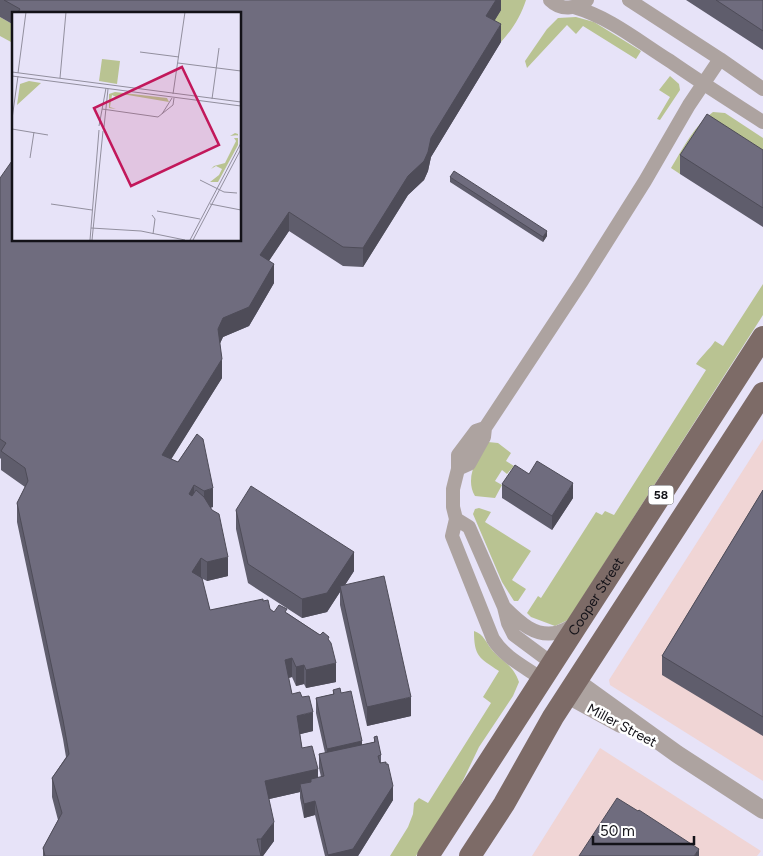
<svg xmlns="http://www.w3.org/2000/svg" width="763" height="856" font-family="Figtree,sans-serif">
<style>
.industrial{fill:#f0d5d5}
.green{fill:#b9c392}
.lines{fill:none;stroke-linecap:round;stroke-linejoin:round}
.minor{stroke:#ada3a0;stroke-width:14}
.tertiary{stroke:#ada3a0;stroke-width:18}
.primary{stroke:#7d6b67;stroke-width:22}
.wall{fill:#5f5d6c}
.shaded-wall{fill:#4e4c58}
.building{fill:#6f6c7e;stroke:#4e4c58}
.labels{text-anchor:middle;stroke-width:5;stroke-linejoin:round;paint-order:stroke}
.shield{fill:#fff;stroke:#5a595d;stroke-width:1}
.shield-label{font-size:12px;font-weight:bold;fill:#131218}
.street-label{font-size:14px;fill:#131218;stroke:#fff}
.inset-road{fill:none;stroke:#928f9e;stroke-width:1}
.view{fill:#c2185b;fill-opacity:0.15;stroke:#c2185b;stroke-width:2.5}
.inset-edge{fill:none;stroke:#131218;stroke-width:2.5}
</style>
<rect width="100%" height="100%" fill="#e7e3f8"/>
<!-- industrial -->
<path class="industrial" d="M763,439V781L610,685L609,680Z
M600,748L761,851L757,856H532Z"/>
<!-- green -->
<path class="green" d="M484,0H526C521,16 512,30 501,42L486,34Z
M0,17L14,25V39L11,42L0,36Z
M576,17L594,22L641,51L636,59L583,26L576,34L567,25L527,68L525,61L547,29L558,18Z
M670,76L679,84L680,90L660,120L657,119L670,97L659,90Z
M713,112L725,113L763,138V168L680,174L671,168C683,148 694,126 713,112Z
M763,284V315L568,620L555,626L531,617L527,613L538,596L541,598L596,512L602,515L605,511L614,515L706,370L696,364C702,355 709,350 715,341L723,346Z
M488,442L498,443L511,453L506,461L514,466L507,474L502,470L495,481L502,485L495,498L475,496C464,477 478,457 488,442Z
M479,508L491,512L485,522L531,551L512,580L526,589L518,601H514L502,582L473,514L475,509Z
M474,631C484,634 486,643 493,651C504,663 513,665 519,682L513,696L479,747L456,795L416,856H390L408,827L413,814L414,803L419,798L428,803L491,703L483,697L499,671C479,658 474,656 474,631Z"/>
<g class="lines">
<!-- minor -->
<path class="minor" d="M550,0C561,11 576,9 587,0
M629,0L720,59L763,89
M574,7C611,18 638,41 670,61C700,82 732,102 763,122
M485,428L476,431L458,455V469L453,489V507L456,519L452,536L493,639C504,657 525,667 542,679
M458,469L469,464L484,437L485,428L582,281L645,181L689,105L720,59
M456,519L469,527L504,607L508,623L514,635L553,664
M504,607C519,622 536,639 559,632C565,630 571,626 577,623"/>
<!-- tertiary -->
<path class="tertiary" d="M577,682L677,754L763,810
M568,695L621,724"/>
<!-- primary -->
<g class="primary">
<path id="s1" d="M428,856L763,337"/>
<path d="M470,856L504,804L553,717L763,393"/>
</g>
</g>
<!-- wall -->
<path class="wall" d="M0,0H501V10L495,20L501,42L431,157L428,171L424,180L408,195L363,267L343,266L289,231L269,261L274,283L249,326L223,337L220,343L222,378L171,459L178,462L197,434L213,507L210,508L228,576L207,581L201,578L210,610L263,601L270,609L274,612L287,613L329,641L336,682L306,688L304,684L296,686L292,677L288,678L292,694L313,731L300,734L302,748L318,778L321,777L319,768V754L325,753L316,713V698L333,694V690L341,693L362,745L374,742V737L381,755V763L393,800L358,856H325L315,815L304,818L300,798V792L269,799L274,841L263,856H43V848L58,820L52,797V778L66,757L63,739L17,522V503L25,487L1,470V459L0,458V178L14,240L240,14H14V25L0,17Z
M686,0H763V50Z
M763,150V227L680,174V155Z
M450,177L547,236L543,242L450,182Z
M529,474L573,498L552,530L502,498V484Z
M763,490V736L662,675V656Z
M236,510L354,571L345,585L411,716L367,726L340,605V592L327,612L302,618L248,583L236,529Z"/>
<!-- shaded-wall -->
<path class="shaded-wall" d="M496,0H501V10L486,34V16Z
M501,24V42L431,157L428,171L424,180L408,195L363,267V248Z
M289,212V231L260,274V255Z
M547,231V236L543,242V237Z
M274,264V283L249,326L223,337L218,348V329L223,318Z
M222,359V378L162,474V455Z
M573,483V498L552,530V516Z
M194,485V504L189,494Z
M213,488V507L204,509V491Z
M354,552V571L341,591L340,586V592L327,612L302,618V599Z
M228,557V576L207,581V562Z
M201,558V577L192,591V572Z
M292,658V677L285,679V660Z
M336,663V682L306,688V670Z
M304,665V684L296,686V667Z
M411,697V716L367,726V707Z
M313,712V731L297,735V716Z
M362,741V756L327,763V749Z
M318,769V787L300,784V792L265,800V781Z
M393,786V800L358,856H328V855Z
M315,801V815L304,818V804Z
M274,822V841L263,856H261V839Z
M699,849V856H694Z"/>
<!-- building -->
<path class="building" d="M4,0H496L486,16L501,24L431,138L428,152L424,161L408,176L363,248L343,247L289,212L260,255L274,264L249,307L223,318L218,329L222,359L162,455L178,462L197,434L203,439L213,488L204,491L194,485L189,494L192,496L196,490L204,497L212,510L219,514L228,557L207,562L201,558L192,572L202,578L210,610L263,599V601L268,600L270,609L274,612L279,605L287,609L285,612L320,635L323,632L329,637L328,639L331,643L336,663L306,670L304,665L296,667L292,658L285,660L292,694L300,692L302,697L309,696L313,712L297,716L302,748L312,746L318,769L265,781L274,822L261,839H257L261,856H45L43,848L62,813L52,778L69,754L63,720L17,503L28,481L25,468L1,451L6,443L0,439V178L14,158V240H240V14H17L20,9Z
M716,0H763V31Z
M707,114L763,150V208L680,155Z
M454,171L547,231L543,237L450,177Z
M537,461L573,483L552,516L502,484L515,465L529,474Z
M251,486L354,552L327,593L302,599L248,564L236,510Z
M763,490V717L662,656Z
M384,576L411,697L367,707L340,586Z
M340,688L341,693L351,691L362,741L327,749L316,698L334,694L333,690Z
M377,736L381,755L378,756L380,763L386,762V764H388L393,786L353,849L328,855L315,801L304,804L300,784L311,782V779L324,776L319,754L375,742L374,737Z
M617,798L638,811L639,810L699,849L694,856H579Z"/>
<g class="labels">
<!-- shield labels -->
<rect class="shield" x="648.5" y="485.5" width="25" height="19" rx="4"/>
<g class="shield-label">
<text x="661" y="499">58</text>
</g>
<!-- street labels -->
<g class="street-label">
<text dy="5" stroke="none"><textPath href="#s1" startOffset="309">Cooper Street</textPath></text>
<text transform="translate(622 725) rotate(28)" y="5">Miller Street</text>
</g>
</g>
<!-- overview -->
<g transform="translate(12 12)">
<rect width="229" height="229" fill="#e7e3f8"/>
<path d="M90,47L108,49L105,72L87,69ZM17,69L29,71L5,93L8,72ZM103,80L155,86L157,90L110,82L106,86L100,83L98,95L104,97L97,96V82ZM223,121L226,122V133L206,170H198L207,163L210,157L204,154L199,157L202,154L213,151L224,129L222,126H226V123L218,124Z" fill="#b9c392"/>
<path class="inset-road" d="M128,40L167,45M166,51L229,59M0,60L229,90M6,61L14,0M0,64L229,94M48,66L54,0M161,82L173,0M200,87L207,36M90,97L146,105L161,93L162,86M150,102L160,86M0,107L6,64M87,114L94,76M92,115L96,77M0,117L36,123M18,146L22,120M188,168L212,180L225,181M39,192L80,198M198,192L229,198M145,199L188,207M140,203L143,207L141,222M79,216L129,219L173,228M78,228L87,118M80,228L91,119M178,228L229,131M181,228L229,137"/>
<path class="view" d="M170,55L207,133L119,174L82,96Z"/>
<rect width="229" height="229" class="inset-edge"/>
</g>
<!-- scale -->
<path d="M593 836v8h101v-8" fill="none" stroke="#131218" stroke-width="2.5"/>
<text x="600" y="836" font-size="15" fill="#131218" stroke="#ffffff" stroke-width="4" paint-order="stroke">50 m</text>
</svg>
